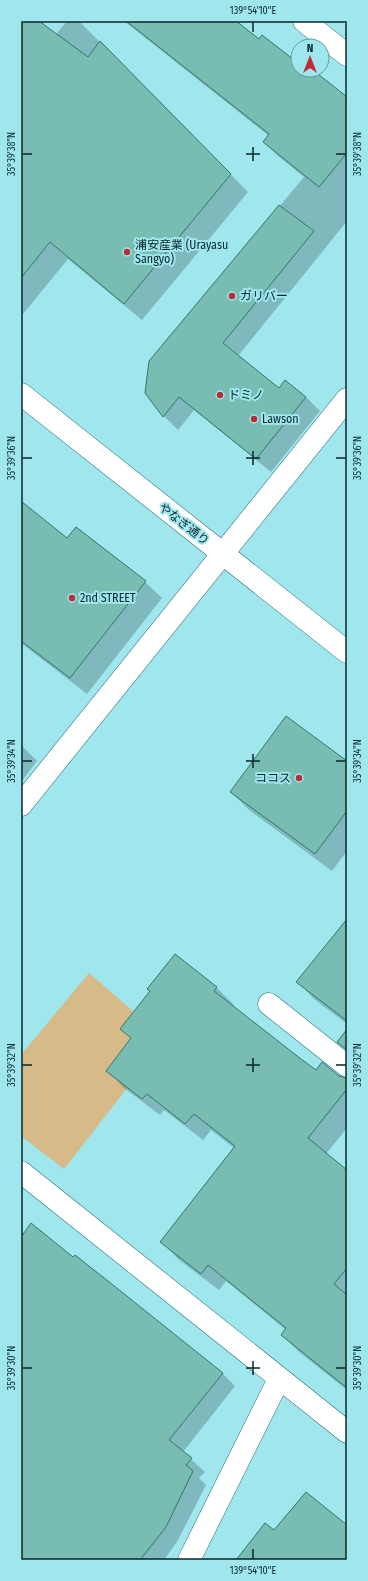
<svg xmlns="http://www.w3.org/2000/svg" width="368" height="1581" font-family="'Fira Sans Condensed','Noto Sans JP',sans-serif">
<style>
.green{fill:#d6bb88}
.shadow{fill:#0003}
.building{fill:#79bdb2;stroke:#32776d}
.lines{fill:none;stroke-linecap:round;stroke-linejoin:round}
.street-casing{stroke:#216b71;stroke-width:23}
.secondary-casing{stroke:#216b71;stroke-width:23}
.street{stroke:#fff;stroke-width:22}
.secondary{stroke:#fff;stroke-width:22}
.ticks{fill:none;stroke:#08272a;stroke-width:1.5}
.poi-dot{fill:#bc2c35;stroke:#9fe6ed;stroke-width:1.5}
.labels{text-anchor:middle;stroke-width:4;stroke-linejoin:round;paint-order:stroke}
.poi-label{font-size:12px;fill:#08272a;stroke:#9fe6ed;text-anchor:start}
.street-label{font-size:12px;fill:#08272a;stroke:#9fe6ed}
.neatline{fill:none;stroke:#08272a;stroke-width:1.5}
.ticks-label{font-size:10px;text-anchor:middle;fill:#08272a}
</style>
<rect width="100%" height="100%" fill="#9fe6ed"/>
<!-- green -->
<path class="green" d="M89,973L134,1012L131,1038L106,1070L128,1087L64,1169L21,1136V1055Z"/>
<!-- shadow -->
<path class="shadow" d="M21,21H37L56,34L67,21H79L248,192L142,320L68,259L23,314L21,312Z
M124,21H234L259,40L298,65V70H305L347,98V221L238,356L279,389L306,397L320,411L271,472L194,410L178,430L164,416L150,361L304,177L278,156L264,142L269,136Z
M21,502L67,540L145,582L162,598L87,694L21,643Z
M21,745L37,761L21,782Z
M347,762V851L332,871L248,809L231,792Z
M347,921V1024L314,999L297,981Z
M175,955L217,988L234,1005L233,1006L316,1071L347,1079V1128L326,1154L347,1171V1390L299,1352L282,1335L286,1330L226,1281L219,1290L178,1259L161,1241L234,1148L211,1130L203,1140L164,1110L160,1115L124,1088L107,1070L132,1039L121,1029L151,992Z
M21,1238L222,1373L235,1386L183,1452L205,1472L199,1478L206,1485L178,1540L164,1560H21Z"/>
<!-- building -->
<path class="building" d="M21,21H39L88,57L100,41L231,174L124,304L50,242L21,278Z
M126,21H236L259,39L262,35L298,63V70H306L315,77L318,74L347,97V153L319,187L263,142L269,134Z
M279,205L314,231L223,343L279,388L285,380L306,397L256,459L179,397L163,417L145,393L149,361Z
M21,501L67,538L76,527L146,581L70,678L21,641Z
M286,716L347,761V811L315,854L230,792Z
M347,919V1021L296,982Z
M175,954L217,987L214,991L301,1059L316,1070L322,1062L339,1076L347,1078V1089L308,1138L347,1170V1268L334,1284L347,1295V1388L281,1335L286,1328L208,1265L201,1274L160,1242L235,1146L194,1114L185,1124L147,1094L142,1099L106,1071L131,1038L120,1029L150,991L147,989Z
M347,1029V1050L337,1042Z
M31,1223L73,1257L75,1255L108,1281L223,1373L169,1440L192,1458L186,1465L193,1471L166,1527L140,1560H21V1237Z
M306,1492L347,1525V1560H236L265,1523L274,1530Z"/>
<g class="lines">
<!-- street casing -->
<g class="street-casing">
<path id="street" d="M304,21L347,55
M269,1004L347,1066"/>
</g>
<!-- secondary casing -->
<g class="secondary-casing">
<path id="secondary" d="M21,394L347,652
M21,805L347,399
M21,1172L347,1432
M189,1560L279,1379"/>
</g>
<!-- street -->
<use href="#street" class="street"/>
<!-- secondary -->
<use href="#secondary" class="secondary"/>
</g>
<!-- ticks -->
<path class="ticks" d="M253,22V32M253,147V161M22,154H32M246,154H260M336,154H346M253,451V465M22,458H32M246,458H260M336,458H346M253,754V768M22,761H32M246,761H260M336,761H346M253,1058V1072M22,1065H32M246,1065H260M336,1065H346M253,1361V1375M22,1368H32M246,1368H260M336,1368H346M253,1549V1559"/>
<!-- markers -->
<g class="poi-dot">
<circle cx="127" cy="252" r="4"/>
<circle cx="232" cy="296" r="4"/>
<circle cx="220" cy="395" r="4"/>
<circle cx="254" cy="419" r="4"/>
<circle cx="72" cy="598" r="4"/>
<circle cx="299" cy="778" r="4"/>
</g>
<g class="labels">
<!-- poi labels -->
<g class="poi-label">
<text x="135" y="249">浦安産業 (Urayasu<tspan x="135" dy="14">Sangyo)</tspan></text>
<text x="240" y="300">ガリバー</text>
<text x="228" y="399">ドミノ</text>
<text x="262" y="423">Lawson</text>
<text x="80" y="602">2nd STREET</text>
<text x="291" y="782" text-anchor="end">ココス</text>
</g>
<!-- street labels -->
<g class="street-label">
<text transform="translate(184 524) rotate(38)" y="4">やなぎ通り</text>
</g>
</g>
<!-- border -->
<rect width="368" height="1581" fill="none" stroke="#9fe6ed" stroke-width="44"/>
<!-- north arrow -->
<g transform="translate(310 58)"><circle r="19" fill="#9fe6ed" stroke="#639a9f"/>
<path d="M0-3L7 15L0 10L-7 15Z" fill="#bc2c35"/>
<text y="-6" font-size="11" font-weight="bold" text-anchor="middle" fill="#08272a">N</text>
</g>
<rect x="22" y="22" width="324" height="1537" class="neatline"/>
<g class="ticks-label">
<text x="253" y="14">139°54'10"E</text>
<text transform="translate(11 154) rotate(-90)" y="4">35°39'38"N</text>
<text transform="translate(357 154) rotate(-90)" y="4">35°39'38"N</text>
<text transform="translate(11 458) rotate(-90)" y="4">35°39'36"N</text>
<text transform="translate(357 458) rotate(-90)" y="4">35°39'36"N</text>
<text transform="translate(11 761) rotate(-90)" y="4">35°39'34"N</text>
<text transform="translate(357 761) rotate(-90)" y="4">35°39'34"N</text>
<text transform="translate(11 1065) rotate(-90)" y="4">35°39'32"N</text>
<text transform="translate(357 1065) rotate(-90)" y="4">35°39'32"N</text>
<text transform="translate(11 1368) rotate(-90)" y="4">35°39'30"N</text>
<text transform="translate(357 1368) rotate(-90)" y="4">35°39'30"N</text>
<text x="253" y="1574">139°54'10"E</text>
</g>
</svg>
